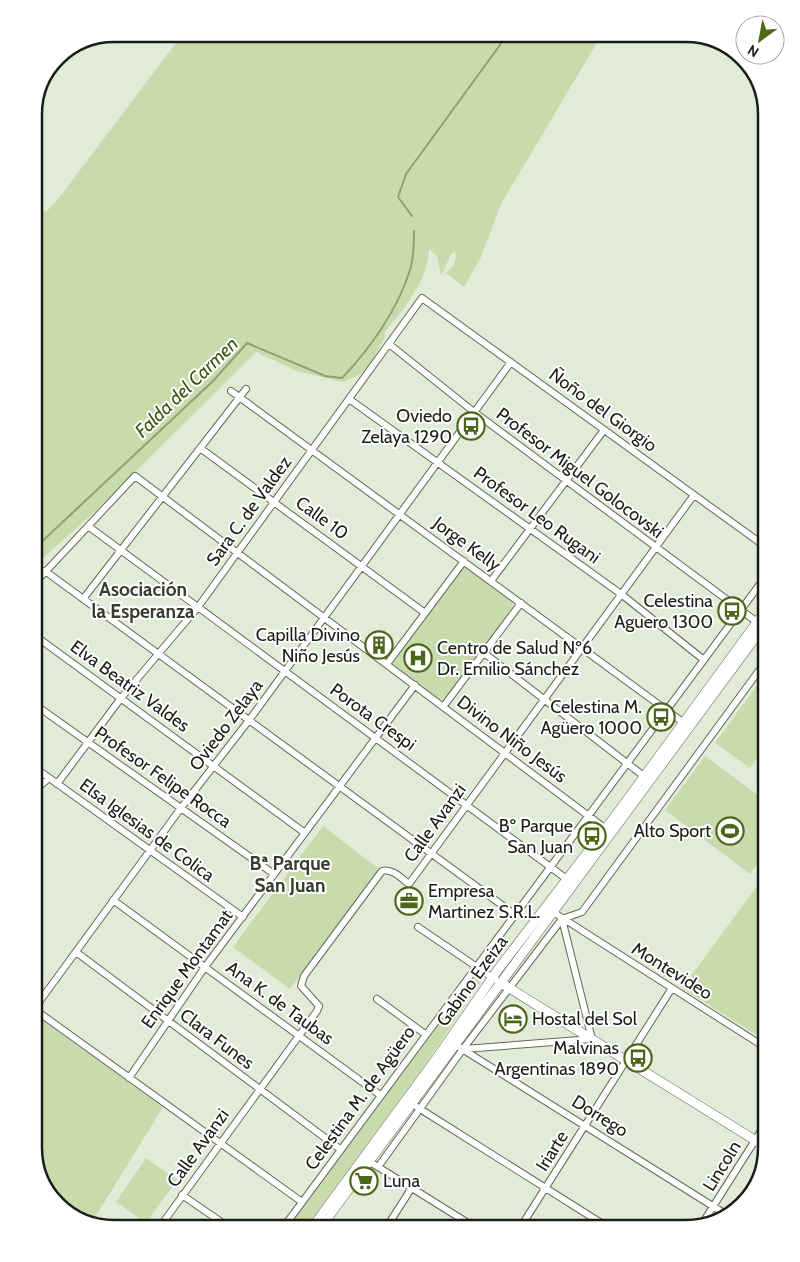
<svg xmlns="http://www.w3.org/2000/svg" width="800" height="1262" font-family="Cabin,sans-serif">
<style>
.green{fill:#c7dbad}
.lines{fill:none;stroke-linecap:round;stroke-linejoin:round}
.stream{stroke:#8ea274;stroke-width:2}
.street-casing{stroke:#626a58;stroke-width:8}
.secondary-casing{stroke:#626a58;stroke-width:10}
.street{stroke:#fff;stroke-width:6}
.secondary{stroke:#fff;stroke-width:9}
.labels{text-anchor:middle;stroke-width:4;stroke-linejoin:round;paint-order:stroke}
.street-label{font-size:18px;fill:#1b1e17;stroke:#fff}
.poi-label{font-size:18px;fill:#1b1e17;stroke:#fff;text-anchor:end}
.water-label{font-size:19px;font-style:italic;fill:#3d540e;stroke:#fff}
.neighbourhood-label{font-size:19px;font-weight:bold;fill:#373e2e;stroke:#fff}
.rim{fill:none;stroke:#1b1e17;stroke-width:2.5}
</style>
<rect width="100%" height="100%" fill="#e2ebd7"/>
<!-- green -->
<path class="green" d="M186,34H602L501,204L481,257L464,287L446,273C454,266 457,262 455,251L450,256L441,276L437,256L429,249C428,281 404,308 385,332L384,339L367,371L343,382L297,371L256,352L101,506L34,566V212L47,211L59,198L182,35Z
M468,567L512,599L513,607L447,698L438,700L395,668L393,664L461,569Z
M766,673V746L750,768L715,743Z
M705,756L766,801V853L750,874L665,810Z
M323,826L379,869L290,989L233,947Z
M766,874V1041L682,988Z
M479,974L482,979L425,1065L306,1228H288L475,975Z
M34,1014L163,1107L94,1219L48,1190C25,1164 34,1051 34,1014Z
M146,1158L177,1180L146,1223L116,1202Z"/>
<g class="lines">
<!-- stream -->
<path class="stream" d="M412,216L398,197L406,174L508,34
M34,549L213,381L247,343L325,376L342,378C370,349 398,309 410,270C414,258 414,244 414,231"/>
<!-- street casing -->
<g class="street-casing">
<path id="street" d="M389,344L474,412L757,622
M231,391L684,723
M349,399L621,594L704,660
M200,448L425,613
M88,526L568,880
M45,571L514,914
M491,581L604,430
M34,584L135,476L606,829
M83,599L246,389
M34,635L305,833
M484,653L645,777
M387,664L464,561
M34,704L274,874
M443,707L521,603
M34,767L243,917
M57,784L121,698L198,607L422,298L766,547
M34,791L49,778
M113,900L380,1095
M553,912L766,1048
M418,927L496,980
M76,952L340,1149
M377,999L425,1034
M459,1047L727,1215
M464,1049L592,1039L562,919
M129,1078L205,967L415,685
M417,1107L609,1228
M370,1162L476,1228
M378,1167L463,1049L562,919L582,912L766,661
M182,1195L230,1228
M302,1202L34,1009L181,808L250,719L511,362
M60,1204L84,1220
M702,1224L766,1123
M159,1228L317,1011L319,1006L301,986L304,976L382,871C392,868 401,878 409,884L694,495
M283,1228L766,576
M386,1228L411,1189
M520,1228L672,988"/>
</g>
<!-- secondary casing -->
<g class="secondary-casing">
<path id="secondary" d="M501,983L766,1147
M312,1228L434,1062L497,971L616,815L766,610
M320,1228L766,623"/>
</g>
<!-- street -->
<use href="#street" class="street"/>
<!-- secondary -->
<use href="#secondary" class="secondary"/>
</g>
<!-- icons -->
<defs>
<g id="bus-ring" transform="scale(1.4375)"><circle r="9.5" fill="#fff" stroke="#4c6719" stroke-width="1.5"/><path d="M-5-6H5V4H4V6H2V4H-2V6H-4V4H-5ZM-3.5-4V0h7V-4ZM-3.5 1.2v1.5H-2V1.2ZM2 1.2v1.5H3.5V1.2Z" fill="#4c6719"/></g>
<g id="building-ring" transform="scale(1.4375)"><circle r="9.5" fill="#fff" stroke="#4c6719" stroke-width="1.5"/><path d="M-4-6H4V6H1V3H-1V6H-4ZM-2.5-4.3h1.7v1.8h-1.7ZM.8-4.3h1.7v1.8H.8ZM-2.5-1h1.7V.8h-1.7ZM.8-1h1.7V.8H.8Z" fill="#4c6719"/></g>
<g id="hospital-ring" transform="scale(1.4375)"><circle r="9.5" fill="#fff" stroke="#4c6719" stroke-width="1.5"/><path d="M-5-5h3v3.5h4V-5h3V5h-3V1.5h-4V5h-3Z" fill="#4c6719"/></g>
<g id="stadium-ring" transform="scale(1.4375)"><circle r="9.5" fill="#fff" stroke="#4c6719" stroke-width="1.5"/><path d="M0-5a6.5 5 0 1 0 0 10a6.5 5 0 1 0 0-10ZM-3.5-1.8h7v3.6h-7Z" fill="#4c6719"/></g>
<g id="office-ring" transform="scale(1.4375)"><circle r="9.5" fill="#fff" stroke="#4c6719" stroke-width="1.5"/><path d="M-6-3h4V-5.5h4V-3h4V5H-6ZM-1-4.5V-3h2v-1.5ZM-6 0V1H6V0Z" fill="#4c6719"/></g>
<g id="hotel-ring" transform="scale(1.4375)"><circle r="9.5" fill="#fff" stroke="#4c6719" stroke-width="1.5"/><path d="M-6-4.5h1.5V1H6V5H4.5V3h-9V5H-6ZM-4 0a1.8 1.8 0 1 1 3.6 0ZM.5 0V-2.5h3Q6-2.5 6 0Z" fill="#4c6719"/></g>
<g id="supermarket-ring" transform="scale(1.4375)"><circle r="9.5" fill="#fff" stroke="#4c6719" stroke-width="1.5"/><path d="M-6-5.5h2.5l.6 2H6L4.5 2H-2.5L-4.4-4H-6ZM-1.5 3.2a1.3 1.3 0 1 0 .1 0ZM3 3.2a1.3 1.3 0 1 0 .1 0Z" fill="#4c6719"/></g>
</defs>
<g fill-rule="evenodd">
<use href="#bus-ring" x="471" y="426"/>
<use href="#bus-ring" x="732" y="611"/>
<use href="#building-ring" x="379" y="645"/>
<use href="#hospital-ring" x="418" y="658"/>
<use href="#bus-ring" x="661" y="717"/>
<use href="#stadium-ring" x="730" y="831"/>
<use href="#bus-ring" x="592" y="836"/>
<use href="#office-ring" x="409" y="901"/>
<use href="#hotel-ring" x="513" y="1019"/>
<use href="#bus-ring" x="638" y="1058"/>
<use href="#supermarket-ring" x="364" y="1181"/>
</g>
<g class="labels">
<!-- street labels -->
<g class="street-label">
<text transform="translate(603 410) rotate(36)" y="6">Ñoño del Giorgio</text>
<text transform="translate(580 473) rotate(37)" y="6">Profesor Miguel Golocovski</text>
<text transform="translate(249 511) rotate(-54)" y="6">Sara C. de Valdez</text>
<text transform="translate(537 515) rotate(36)" y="6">Profesor Leo Rugani</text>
<text transform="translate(322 518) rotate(36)" y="6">Calle 10</text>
<text transform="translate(467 544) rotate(36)" y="6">Jorge Kelly</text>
<text transform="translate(130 686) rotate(36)" y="6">Elva Beatriz Valdes</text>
<text transform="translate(373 717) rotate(36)" y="6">Porota Crespi</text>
<text transform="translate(226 725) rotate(-53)" y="6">Oviedo Zelaya</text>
<text transform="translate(512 739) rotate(37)" y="6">Divino Niño Jesús</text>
<text transform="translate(163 777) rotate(35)" y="6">Profesor Felipe Rocca</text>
<text transform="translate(435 823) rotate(-54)" y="6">Calle Avanzi</text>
<text transform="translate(147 830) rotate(36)" y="6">Elsa Iglesias de Colica</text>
<text transform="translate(187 969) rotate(-54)" y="6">Enrique Montamat</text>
<text transform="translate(672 971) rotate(32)" y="6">Montevideo</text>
<text transform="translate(472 981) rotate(-54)" y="6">Gabino Ezeiza</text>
<text transform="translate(280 1003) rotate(36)" y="6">Ana K. de Taubas</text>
<text transform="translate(217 1039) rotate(37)" y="6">Clara Funes</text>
<text transform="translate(360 1098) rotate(-54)" y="6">Celestina M. de Agüero</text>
<text transform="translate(600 1116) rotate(32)" y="6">Dorrego</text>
<text transform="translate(198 1148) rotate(-54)" y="6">Calle Avanzi</text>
<text transform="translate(552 1151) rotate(-58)" y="6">Iriarte</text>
<text transform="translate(722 1166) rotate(-58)" y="6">Lincoln</text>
</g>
<!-- poi labels -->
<g class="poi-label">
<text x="452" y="422">Oviedo<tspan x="452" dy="21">Zelaya 1290</tspan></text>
<text x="713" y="607">Celestina<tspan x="713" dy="21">Aguero 1300</tspan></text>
<text x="360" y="641">Capilla Divino<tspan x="360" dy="21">Niño Jesús</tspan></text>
<text x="437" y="654" text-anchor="start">Centro de Salud Nº6<tspan x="437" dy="21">Dr. Emilio Sánchez</tspan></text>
<text x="642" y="713">Celestina M.<tspan x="642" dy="21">Agüero 1000</tspan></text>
<text x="573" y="832">Bº Parque<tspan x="573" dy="21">San Juan</tspan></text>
<text x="711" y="837">Alto Sport</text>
<text x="428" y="897" text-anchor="start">Empresa<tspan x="428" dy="21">Martinez S.R.L.</tspan></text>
<text x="532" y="1025" text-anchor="start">Hostal del Sol</text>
<text x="619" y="1054">Malvinas<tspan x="619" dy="21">Argentinas 1890</tspan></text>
<text x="383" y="1187" text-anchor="start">Luna</text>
</g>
<!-- water labels -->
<g class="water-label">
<text transform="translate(186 387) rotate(-44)" y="7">Falda del Carmen</text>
</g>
<!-- neighbourhood labels -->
<g class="neighbourhood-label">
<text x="143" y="596">Asociación<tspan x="143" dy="22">la Esperanza</tspan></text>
<text x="290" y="870">Bª Parque<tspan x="290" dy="22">San Juan</tspan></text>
</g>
</g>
<!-- crop -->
<path d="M0 0H800V1262H0ZM114 42H686A72 72 0 0 1 758 114V1148A72 72 0 0 1 686 1220H114A72 72 0 0 1 42 1148V114A72 72 0 0 1 114 42Z" fill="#fff" fill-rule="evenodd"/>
<path class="rim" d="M114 42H686A72 72 0 0 1 758 114V1148A72 72 0 0 1 686 1220H114A72 72 0 0 1 42 1148V114A72 72 0 0 1 114 42Z"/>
<!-- north arrow -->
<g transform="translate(760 40) rotate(212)"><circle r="24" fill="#ffffff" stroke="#a4a5a2"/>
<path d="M0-4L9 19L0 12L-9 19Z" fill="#4c6719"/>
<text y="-8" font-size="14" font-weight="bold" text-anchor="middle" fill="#1b1e17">N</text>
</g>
</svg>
